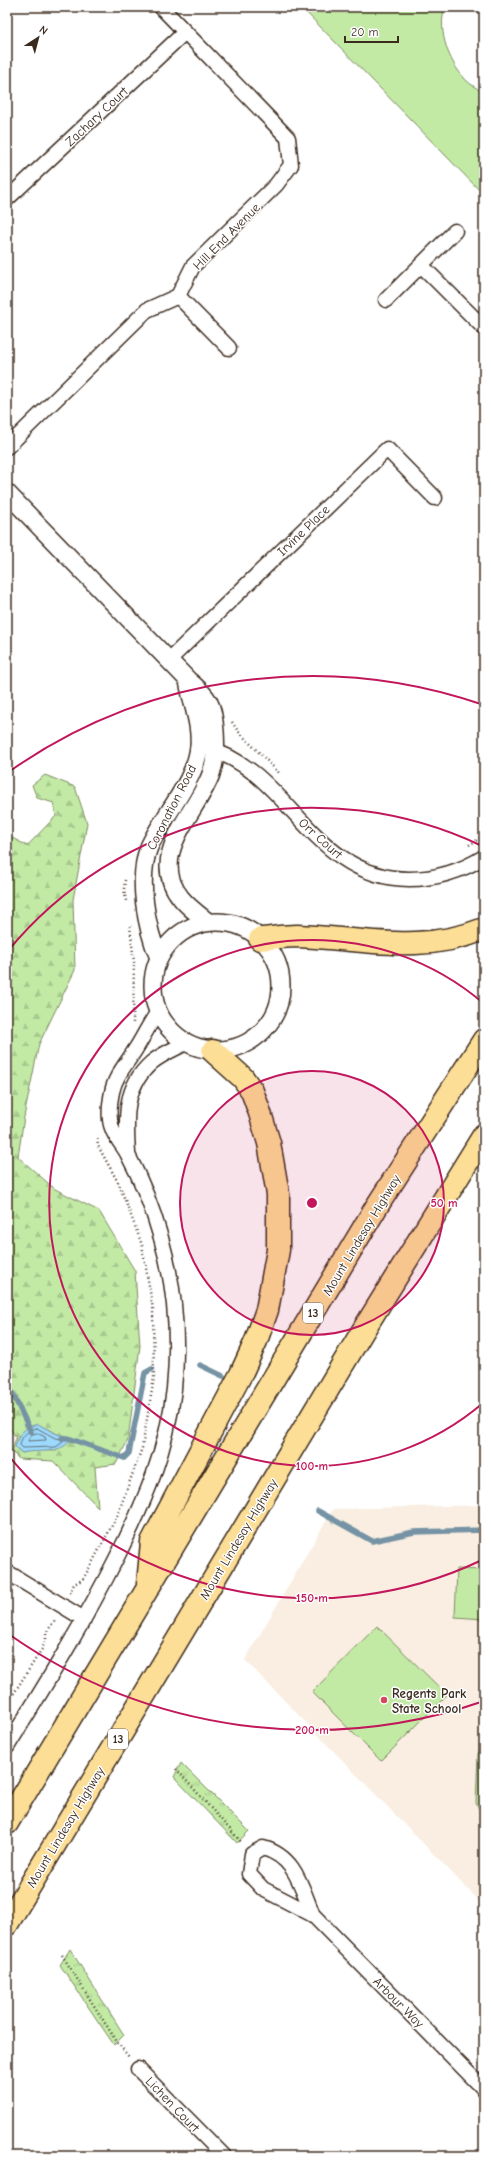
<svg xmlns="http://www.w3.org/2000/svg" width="491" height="2163" font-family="'Comic Neue',sans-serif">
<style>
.built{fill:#f9eee1}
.grass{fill:url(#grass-tufts);stroke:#7e8a62}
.forest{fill:url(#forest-firs);stroke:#7e8a62;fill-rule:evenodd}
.green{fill:#c2eaa5;stroke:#7e8a62}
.water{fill:#9cd9fd;stroke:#7593a4}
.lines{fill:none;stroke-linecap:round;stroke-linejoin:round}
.shore{stroke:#627077;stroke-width:1}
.stream{stroke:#7593a4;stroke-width:5.5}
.minor-casing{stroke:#3b2a1e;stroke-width:17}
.tertiary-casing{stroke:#3b2a1e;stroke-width:20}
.trunk-casing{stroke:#3b2a1e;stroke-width:25}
.path{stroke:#3b2a1e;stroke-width:2.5;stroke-dasharray:1 3;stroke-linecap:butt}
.minor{stroke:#fff;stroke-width:14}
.tertiary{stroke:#fff;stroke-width:17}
.trunk{stroke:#fdde96;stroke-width:22}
.ring{fill:none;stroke:#c2185b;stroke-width:2}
.poi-dot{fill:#d1495b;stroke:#fff;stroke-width:1.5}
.labels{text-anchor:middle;stroke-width:3;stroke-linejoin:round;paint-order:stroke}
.shield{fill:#fff;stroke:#766a62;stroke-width:1}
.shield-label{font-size:12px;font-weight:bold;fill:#3b2a1e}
.street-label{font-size:13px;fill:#3b2a1e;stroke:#fff}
.poi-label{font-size:13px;font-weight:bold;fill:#3b2a1e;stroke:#fff;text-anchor:start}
.centre{fill:#c2185b;stroke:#fff;stroke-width:2}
.ring-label{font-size:12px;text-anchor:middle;font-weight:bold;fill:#c2185b;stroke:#fff;stroke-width:3;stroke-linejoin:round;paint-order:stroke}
</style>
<defs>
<pattern id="grass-tufts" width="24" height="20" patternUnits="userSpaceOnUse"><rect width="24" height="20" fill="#c2eaa5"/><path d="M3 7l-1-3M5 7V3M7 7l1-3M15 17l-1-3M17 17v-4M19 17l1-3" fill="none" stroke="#a8c98e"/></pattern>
<pattern id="forest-firs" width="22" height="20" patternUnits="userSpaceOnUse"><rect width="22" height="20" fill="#c2eaa5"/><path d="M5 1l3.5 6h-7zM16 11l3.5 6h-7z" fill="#a8c98e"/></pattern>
</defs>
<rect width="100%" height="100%" fill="#fff"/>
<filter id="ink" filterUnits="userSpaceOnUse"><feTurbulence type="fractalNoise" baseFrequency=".025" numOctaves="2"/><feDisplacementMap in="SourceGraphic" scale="8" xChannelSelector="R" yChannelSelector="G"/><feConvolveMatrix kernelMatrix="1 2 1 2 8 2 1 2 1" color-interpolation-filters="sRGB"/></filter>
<g filter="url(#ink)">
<!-- built -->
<path class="built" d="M484,1505V1570L457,1569L455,1617L484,1619V1740L478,1754L476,1803L484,1819V1906L245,1660L333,1509Z"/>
<!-- grass -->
<path class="grass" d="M181,1763L249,1831L237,1843L174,1777Z
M70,1949L124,2035L114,2045L60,1965Z"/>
<!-- forest -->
<path class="forest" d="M45,775L75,787L87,823L73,900L75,970L39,1044L24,1117L18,1157L55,1189L99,1211L135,1271L140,1346L128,1440L116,1464L95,1467L98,1507L53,1461L19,1459L12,1452L16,1437L7,1425V835L27,846L56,816L54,803L37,798L32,785ZM47,1428L57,1434V1451L33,1450L22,1453L15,1447Z"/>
<!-- green -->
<path class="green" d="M301,7H445C437,31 449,63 466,80C471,85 478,89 484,93V195Z
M457,1569L484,1570V1619L455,1617Z
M377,1626L447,1695L381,1761L312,1692Z
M484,1740V1819L476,1803L478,1754Z"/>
<!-- water -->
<path class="water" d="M38,1424L57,1434L67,1436L69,1442C57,1455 38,1449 22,1453L15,1447C18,1433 25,1427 38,1424Z"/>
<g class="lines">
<!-- shore -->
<path class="shore" d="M37,1428L55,1438L62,1439L63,1442L56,1447L23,1448L20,1445C22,1435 28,1430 37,1428Z
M37,1433L45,1437L46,1440L28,1441L31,1435Z"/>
<!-- stream -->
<path class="stream" d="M200,1365L223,1376
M7,1382L31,1432
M62,1438H68L124,1458L129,1453L145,1373L152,1369
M318,1511L372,1541L414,1532L484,1530"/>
<!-- minor casing -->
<g class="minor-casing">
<path id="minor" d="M7,199L185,32
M421,265L484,328
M178,296L229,348
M386,300L455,231
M7,447L147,310L178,296L193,266L276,185L291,165L288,138L161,7
M170,659L387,449L435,498
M205,748C290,769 310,878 409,879C437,879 460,872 484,857
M128,1153C126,1120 123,1088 151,1063C160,1055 174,1049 186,1043
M7,1572L84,1619
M7,1747C46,1684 85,1621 118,1555C145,1501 167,1450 174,1389C179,1338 175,1286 161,1238C153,1210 142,1181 128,1155C124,1146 115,1138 112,1128C108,1118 110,1102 112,1092C115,1076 127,1063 135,1050C143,1038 149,1024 158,1012
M313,1915C301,1887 296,1857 263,1848L252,1854L249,1874L263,1889L313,1915L484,2089
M138,2069L224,2156"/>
</g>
<!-- tertiary casing -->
<g class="tertiary-casing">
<path id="tertiary" d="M7,493L188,680C209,697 213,704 215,731C216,747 216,759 211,774C197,813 146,855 181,898C188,907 199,915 208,922
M153 986a64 64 0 1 1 128 0a64 64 0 1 1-128 0Z
M159,958C146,928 137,878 149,847C163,815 196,781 199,746C201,723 191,702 188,680"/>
</g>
<!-- trunk casing -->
<g class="trunk-casing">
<path id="trunk" d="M260,939C272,938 285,936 297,936C363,938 419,955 484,929
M148,1584L152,1542L241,1374L256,1341L267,1310L278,1250V1194L269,1143L260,1113L252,1091L243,1078L213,1051
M7,1823L377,1206L484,1040
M7,1924L364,1329L484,1135"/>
</g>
<!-- path -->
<path class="path" d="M232,722L238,731L280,774
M469,845L484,836
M125,880L124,889L126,901
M130,926L134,962L133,1023
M70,1593L74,1584L82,1580L86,1574L117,1516L142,1448L154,1378L153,1309L142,1245L119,1184L98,1146L97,1137
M7,1704L42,1649L46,1639V1633L55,1620
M176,1769L242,1843
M62,1955L117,2042L129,2057"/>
<!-- minor -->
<use href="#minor" class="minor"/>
<!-- tertiary -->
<use href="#tertiary" class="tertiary"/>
<!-- trunk -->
<use href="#trunk" class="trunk"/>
</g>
</g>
<!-- distance rings -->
<circle cx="312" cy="1203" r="132" fill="#c2185b" fill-opacity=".12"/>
<g class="ring">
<circle cx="312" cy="1203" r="132"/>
<path d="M483 1403A263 263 0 1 1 483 1003"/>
<path d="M482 1560A395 395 0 0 1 7 1454M7 952A395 395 0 0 1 482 846"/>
<path d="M484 1701A527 527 0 0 1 10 1635M10 771A527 527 0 0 1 484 705"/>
</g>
<!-- markers -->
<circle class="poi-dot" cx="384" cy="1700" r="4"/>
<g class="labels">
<!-- shield labels -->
<g class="shield">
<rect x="303" y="1303" width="20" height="20" rx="3"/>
<rect x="108" y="1729" width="20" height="20" rx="3"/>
</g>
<g class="shield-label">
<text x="313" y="1317">13</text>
<text x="118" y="1743">13</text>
</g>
<!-- street labels -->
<g class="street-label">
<text transform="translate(96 116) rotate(-43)" y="5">Zachary Court</text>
<text transform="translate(226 236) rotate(-45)" y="5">Hill End Avenue</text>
<text transform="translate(303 530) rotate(-44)" y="5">Irvine Place</text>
<text transform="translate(171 807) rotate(-63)" y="5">Coronation Road</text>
<text transform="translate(321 838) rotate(42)" y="5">Orr Court</text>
<text transform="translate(361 1235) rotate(-59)" y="5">Mount Lindesay Highway</text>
<text transform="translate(238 1539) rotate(-59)" y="5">Mount Lindesay Highway</text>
<text transform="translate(65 1827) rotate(-59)" y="5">Mount Lindesay Highway</text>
<text transform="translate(399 2002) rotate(45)" y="5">Arbour Way</text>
<text transform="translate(173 2104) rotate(46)" y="5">Lichen Court</text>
</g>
<!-- poi labels -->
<g class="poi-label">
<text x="392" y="1698">Regents Park<tspan x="392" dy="15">State School</tspan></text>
</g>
</g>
<circle cx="312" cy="1203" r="6" class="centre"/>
<g class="ring-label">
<text x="444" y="1207">50 m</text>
<text x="312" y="1470">100 m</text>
<text x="312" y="1602">150 m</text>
<text x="312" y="1734">200 m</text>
</g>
<!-- margin -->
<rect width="491" height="2163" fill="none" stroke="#fff" stroke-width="24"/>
<rect x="12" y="12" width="467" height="2139" fill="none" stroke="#3b2a1e" stroke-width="1.5" filter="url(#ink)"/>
<!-- north arrow -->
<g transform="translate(38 38) rotate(36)" stroke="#ffffff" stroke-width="3" paint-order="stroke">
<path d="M0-3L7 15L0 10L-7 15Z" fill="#3b2a1e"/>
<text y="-6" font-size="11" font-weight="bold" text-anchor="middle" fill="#3b2a1e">N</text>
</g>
<!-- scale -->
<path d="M345 36v6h53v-6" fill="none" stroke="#3b2a1e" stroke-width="2"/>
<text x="351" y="36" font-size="12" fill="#3b2a1e" stroke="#ffffff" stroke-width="3" paint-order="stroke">20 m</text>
</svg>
